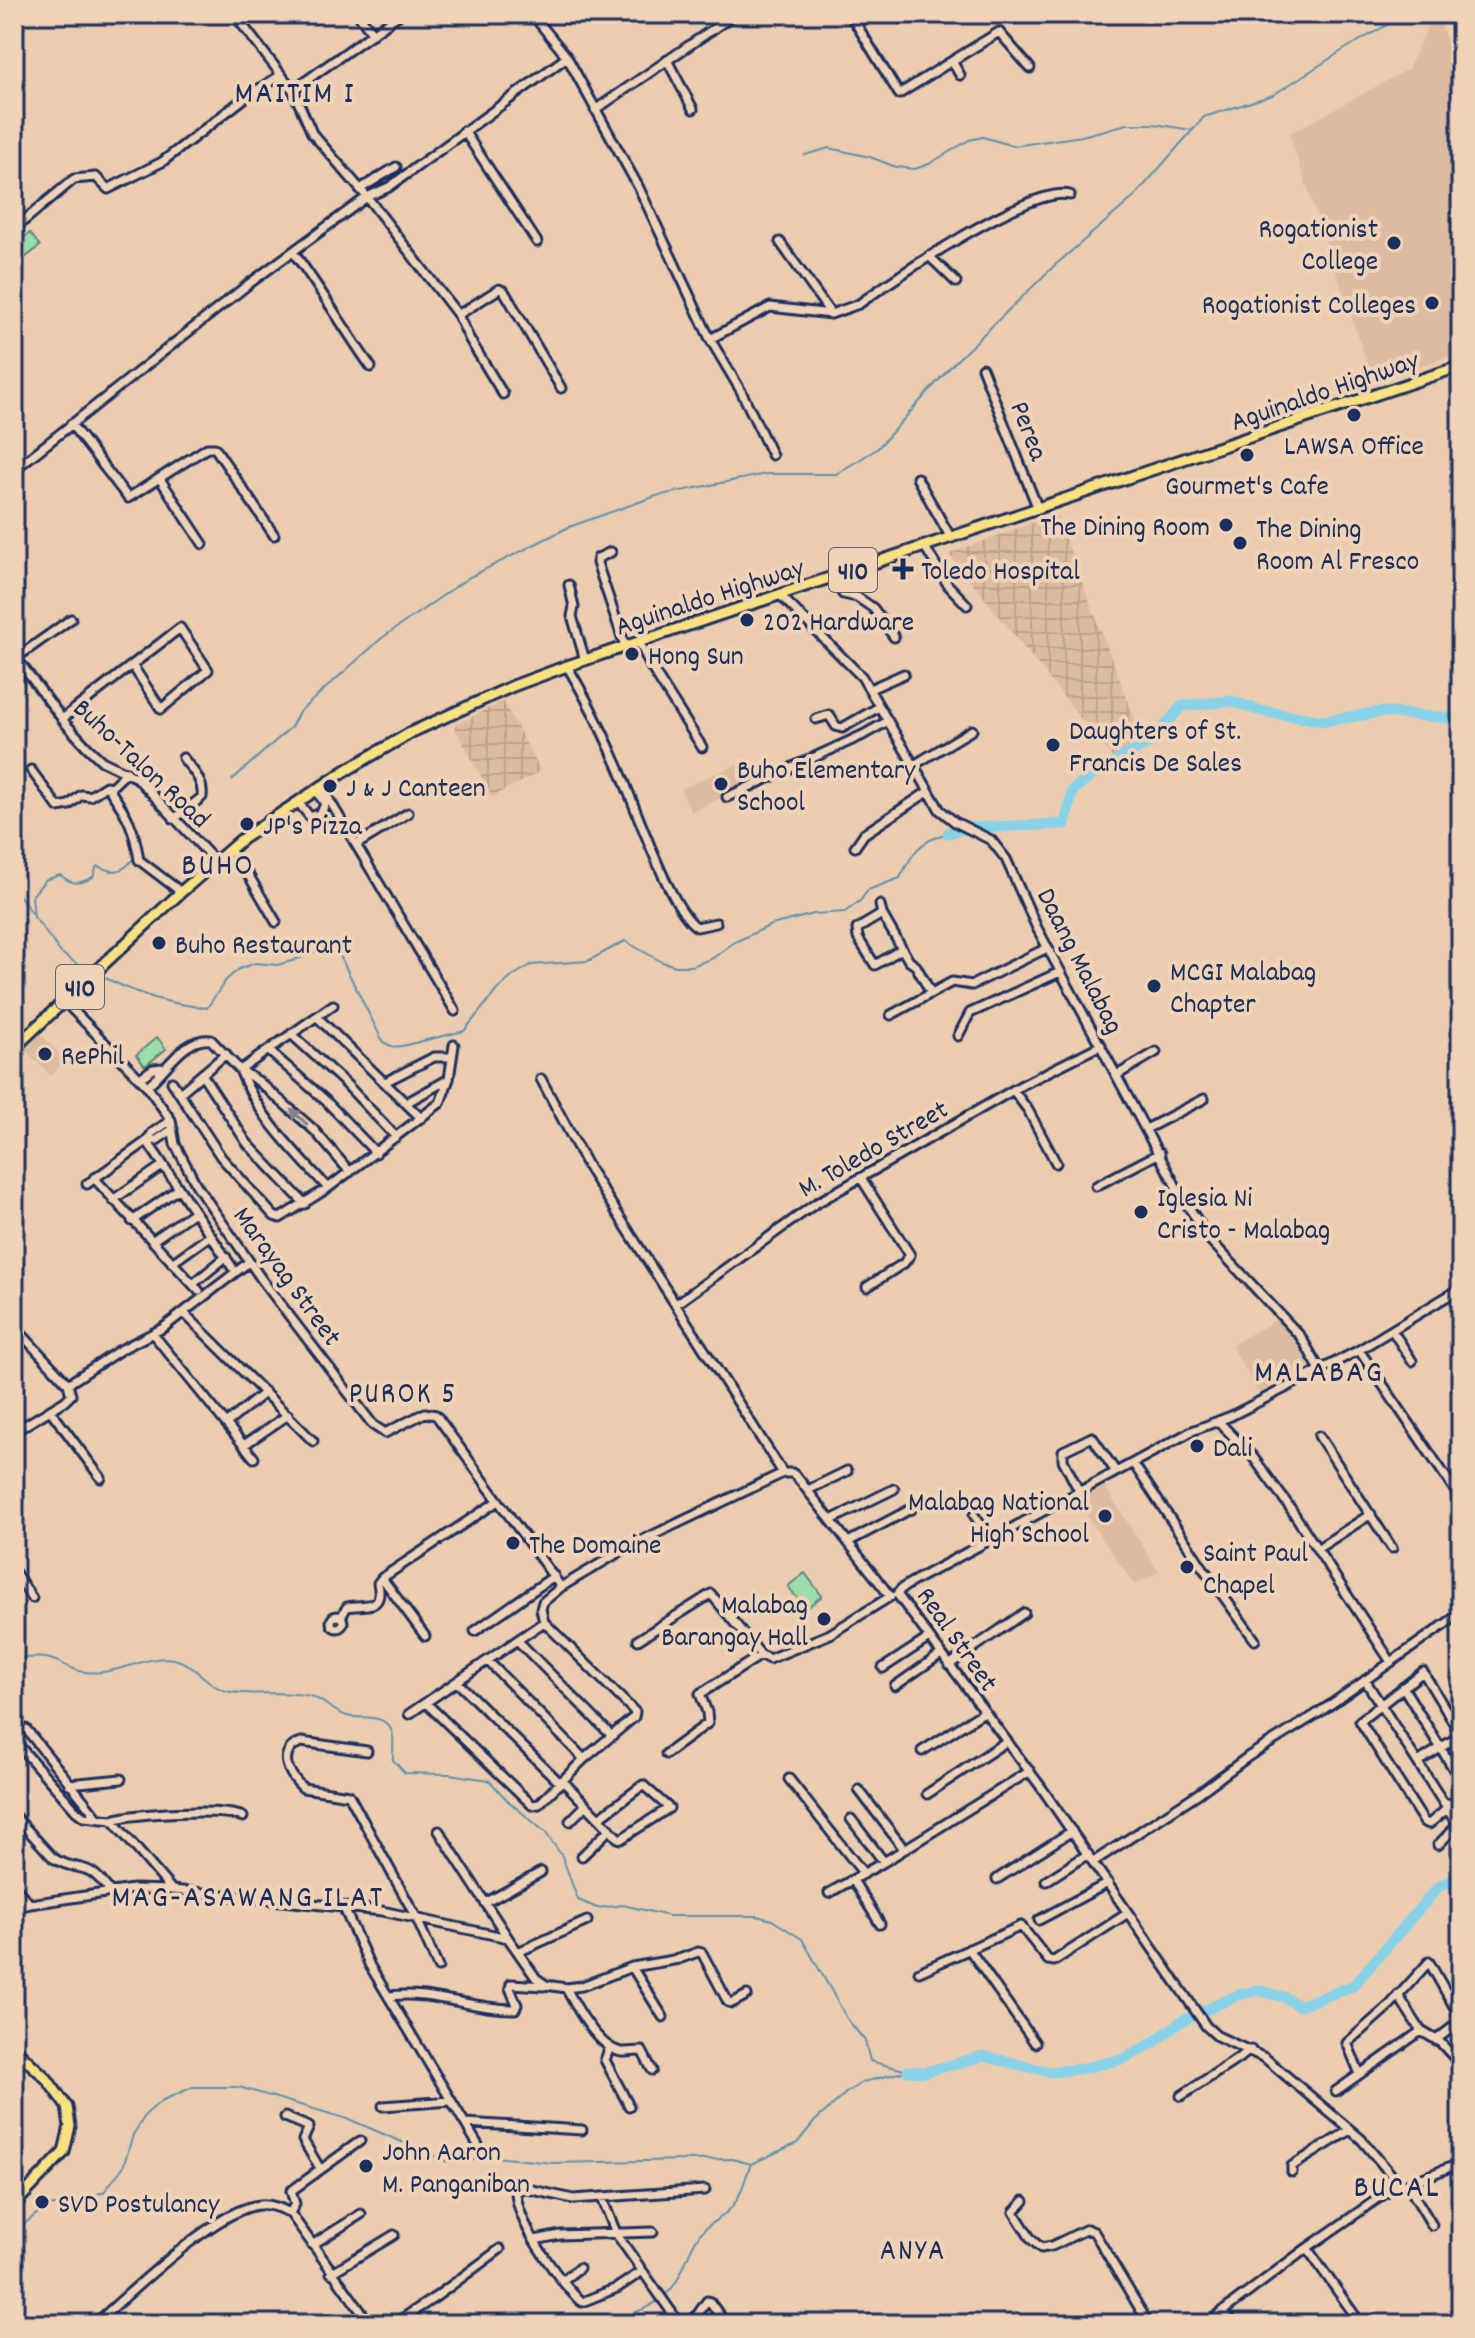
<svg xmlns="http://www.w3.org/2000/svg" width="1475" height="2338" font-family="Dekko,sans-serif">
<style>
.built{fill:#dcbca1}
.industrial{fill:url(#industrial-grid)}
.pitch{fill:#9bdea9;stroke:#5b8684;stroke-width:2}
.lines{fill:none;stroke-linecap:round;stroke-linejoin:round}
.stream{stroke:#5c91b1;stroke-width:2}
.river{stroke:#88d2e9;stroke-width:11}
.minor-casing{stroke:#1b2f5e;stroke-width:13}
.major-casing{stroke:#1b2f5e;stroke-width:15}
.minor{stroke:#f0d3b6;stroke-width:7}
.major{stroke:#f9e181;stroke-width:9}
.oneway{fill:#86818a}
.poi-dot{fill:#1b2f5e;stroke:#f0d3b6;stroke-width:3}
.labels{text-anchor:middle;stroke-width:8;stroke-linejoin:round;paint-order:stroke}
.shield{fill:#f0d3b6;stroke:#5b6078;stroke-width:2}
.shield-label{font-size:26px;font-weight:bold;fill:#1b2f5e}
.poi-label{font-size:28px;fill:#1b2f5e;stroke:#f0d3b6;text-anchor:start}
.street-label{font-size:28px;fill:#1b2f5e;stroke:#f0d3b6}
.neighbourhood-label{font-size:30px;letter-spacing:2px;fill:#1b2f5e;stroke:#f0d3b6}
.quarter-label{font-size:32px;letter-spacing:2px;fill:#1b2f5e;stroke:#f0d3b6}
</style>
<defs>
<pattern id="industrial-grid" width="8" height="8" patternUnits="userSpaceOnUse" patternTransform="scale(2)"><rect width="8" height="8" fill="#dcbca1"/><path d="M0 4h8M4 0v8" fill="none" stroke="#bca28d"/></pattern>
</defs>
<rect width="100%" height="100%" fill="#ecccae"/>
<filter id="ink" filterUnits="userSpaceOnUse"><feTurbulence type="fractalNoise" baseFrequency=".0125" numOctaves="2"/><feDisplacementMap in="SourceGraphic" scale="16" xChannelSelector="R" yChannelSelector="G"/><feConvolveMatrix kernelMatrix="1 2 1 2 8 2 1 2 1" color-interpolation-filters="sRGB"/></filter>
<g filter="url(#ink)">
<!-- built -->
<path class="built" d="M1433,14H1436L1461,73V352L1390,376L1387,367L1380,370L1378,379L1373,381L1289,134L1408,69Z
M750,759L760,779L691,812L680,789Z
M38,1032L66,1060L51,1076L23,1048Z
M1280,1318L1297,1338L1309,1357L1307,1369L1259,1394L1231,1345Z
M1102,1482L1159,1572L1135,1585L1099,1535L1076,1496Z"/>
<!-- industrial -->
<path class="industrial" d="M1056,514L1141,735L1115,761L949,554Z
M503,701L541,771L492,797L454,726Z"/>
<!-- pitch -->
<path class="pitch" d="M30,233L40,246L21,261L14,251V245Z
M157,1037L166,1049L145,1066L136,1055Z
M805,1573L822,1596L805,1609L788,1586Z"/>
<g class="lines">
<!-- stream -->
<path class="stream" d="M805,155L829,148L870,157L896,167L915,169L929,164L969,140L983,137L1014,146L1082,136L1127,124H1154L1192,130
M232,780L291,727L299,712L382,638L468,578L569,527L656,496L766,474H836L877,449L954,363L1054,266L1133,198L1204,117L1273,95L1345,49L1406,14
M14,888L32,913
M34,917L32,896L45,880L60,875C73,885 78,885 93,877L97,866C113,873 122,874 133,859
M35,918L61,953L84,969
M103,977C142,996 164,1003 207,1008L226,980L239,969L256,963L277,965L292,961L324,948H332L339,954L383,1042L393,1047L402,1046L464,1031L497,990L514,975L531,965L588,961L625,941L662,962L676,966H692L713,958L733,943L771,925L814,914L845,912L860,901L868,890L900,878C913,852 918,842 948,833
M14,1659C26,1658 39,1656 50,1659C72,1666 76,1675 102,1672C126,1670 150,1655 174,1659C197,1664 208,1689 231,1692C257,1696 283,1690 310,1696C324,1700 333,1712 347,1716C359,1719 372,1715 383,1721C398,1730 392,1746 393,1760L405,1773L449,1774L489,1780L508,1801L545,1832L562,1856L578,1900L597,1908L623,1905L669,1916H757L772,1920L802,1939L848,2020L865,2041L870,2061L908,2071
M14,2239L19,2228L47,2206L70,2203L104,2192L123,2167L133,2135L146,2114L161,2101L193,2087H239L351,2120L448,2162H460L494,2157L553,2163L732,2159L751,2164L797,2143L815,2121L847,2092L863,2082L907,2071
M665,2295C682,2281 685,2258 696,2240C704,2225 718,2221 729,2210C742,2197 744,2180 751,2164
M613,2324C628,2313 646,2311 660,2299"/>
<!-- river -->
<path class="river" d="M948,833L967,828L1065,824L1073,790L1098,771L1151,742L1182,706L1231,701L1261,711L1325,721L1381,712L1461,719
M908,2071L925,2072L983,2056L1050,2072L1080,2069L1123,2059L1151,2044L1182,2021L1238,1995L1258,1990L1284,1997L1299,2006L1353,1986L1438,1887L1461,1876"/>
<!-- minor casing -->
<g class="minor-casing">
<path id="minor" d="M234,14L293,90L312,133L367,197L458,315L470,340L503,394
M358,14L373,34
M532,14L567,57L639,188L710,339L741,391L772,455
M711,14L718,25
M850,14L899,94L952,61L960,75
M667,60L693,109
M952,61L999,32L1030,68
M293,90L400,14
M595,110L735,14
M464,131L537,242
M360,189L396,167
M14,229L74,179L96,177L108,189L162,162L246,97L281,75
M780,242L831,314
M293,252C321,289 344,329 371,367
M929,256L956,282
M458,315L499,289L504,291L561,388
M710,339L770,307L831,314L859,304C895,278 1030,185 1070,195
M982,368L1038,509
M71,424L128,498L207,448H215L274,535
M14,470L250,283L367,197L389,187L567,57
M917,478L951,538
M160,479L203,544
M925,547L948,585L967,605
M611,552L598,558L597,563L625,646
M832,578L843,594L857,597L873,608L894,637
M569,585L574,607L572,616L585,660
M780,595L862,677L940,810L955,822L991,840L1006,859L1037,928L1179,1192L1210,1240L1301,1337L1320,1370
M639,642L651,667L702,747
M14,655L66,724L87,747L102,761L137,778L215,861
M16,658L71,619
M567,666C586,697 602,730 617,764C632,797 670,911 697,927L716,923
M870,689L904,674
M62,719L180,628L208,670L161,709L132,665
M816,719L829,715L836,726L842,728L879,707
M914,765L972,730
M31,770L58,807L69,805L81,795L90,796L106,786L111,787
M127,772L109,789C128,816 134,827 139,860L181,892
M321,786L455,1011
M727,797L863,735L888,721
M298,802L310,817L321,813L325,804L316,790
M174,819L202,797C204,780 192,770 183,758
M356,845L408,813
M855,847L864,834L929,791
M233,854L249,876L276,922
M880,905L882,914L909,961L916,966L931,993
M882,914L857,929L858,938L875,965L902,949
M64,1001L147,1086L171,1120L175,1144L197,1186L262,1280L373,1425L385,1433L425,1413L436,1415L561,1587
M891,1015L952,982L972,985L1047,948
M317,1017L421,1118
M291,1034L346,1084L396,1137
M958,1036L970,1013L1060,972
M268,1050L325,1100L376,1153
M240,1070C259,1118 294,1151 328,1188
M240,1070L333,1005
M202,1074L247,1143L305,1204
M1117,1075L1156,1052
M140,1078L153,1069L163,1068
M541,1079L589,1169L783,1473H792L797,1477L890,1596
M172,1082L221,1157L274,1216L280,1218L328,1188L440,1103L449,1079L454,1045
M385,1082L434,1057H452
M147,1086C165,1073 184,1036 211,1040L240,1070L258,1081L314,1130L350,1172
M1013,1090L1028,1110L1056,1163
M181,1092L226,1054
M406,1103L449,1079
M1146,1129L1204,1099
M147,1141L232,1267
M147,1141L157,1140L173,1129
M94,1178L199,1291
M861,1178L910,1255L904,1263L867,1287
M87,1184L147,1141L152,1133L171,1120
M1096,1186L1160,1153
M113,1200L162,1166
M132,1221L178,1189
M152,1241L194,1212
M172,1263L211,1235
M193,1284L226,1257
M676,1304L815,1204L1022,1085L1101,1045
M184,1313L313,1441
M14,1326L68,1384L71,1395L65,1401L14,1432
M1392,1330L1412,1361
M153,1334L254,1458
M1359,1350L1461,1499
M68,1384L120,1350L163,1328L249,1262
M50,1410L101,1478
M1218,1421L1253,1457L1289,1506L1391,1662
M227,1423L265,1392
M1319,1436L1392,1548
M244,1445L288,1415
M1133,1463L1203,1568L1255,1640
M808,1490L847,1471
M1079,1491L1063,1460V1451L1092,1437L1116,1472
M974,1515L991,1539
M831,1520L894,1489
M848,1542L911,1509
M1317,1549L1371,1514
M14,1571L32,1598
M331 1622a6 6 0 1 1 12 0a6 6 0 1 1-12 0Z
M341,1617L347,1607C365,1603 384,1612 378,1583L382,1578
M475,1631L554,1576
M425,1636L382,1578L498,1501
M638,1640L711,1594L761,1655L769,1659L830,1634L891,1596
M518,1641L612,1736
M488,1661L584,1759
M949,1665L1024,1613
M883,1668L929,1638
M1365,1680L1457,1824
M457,1682L559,1782
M895,1686L941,1654
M1403,1687L1461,1781
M426,1703L532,1805L539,1804L584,1759L634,1717L635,1712L544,1622L541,1609L543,1602L561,1587L628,1547L783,1473
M409,1714L544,1622
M26,1729L97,1817
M14,1740L76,1811L84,1817L112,1820L172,1890
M367,1751L301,1742C275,1752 289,1775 303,1788L349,1795L416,1917L438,1967
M922,1751L984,1712
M666,1754L708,1723L707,1712L700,1694L761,1655
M1418,1762L1461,1735
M789,1779L864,1874
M562,1780L618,1838L621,1839L669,1808L643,1785L599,1818
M69,1784L121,1779
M859,1790L904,1849
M927,1794L1007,1741
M1446,1804L1461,1802
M1448,1808L1429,1824L1424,1822L1360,1721L1423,1672L1461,1735
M14,1815L53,1858C80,1875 86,1857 110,1892
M851,1819L884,1862
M112,1820C136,1813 221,1808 243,1817
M570,1821L586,1805
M439,1831L508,1938L536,1978L546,1985L566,1988L582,1986L632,1967L679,1959L698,1952L702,1953L728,2002L732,2003L747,1995
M1438,1845L1459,1823
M582,1856L610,1829
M1093,1862L1199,1793L1249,1756L1320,1712L1461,1613
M997,1879L1072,1831
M853,1880L880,1924
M1046,1881L1088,1854
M14,1886L30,1904
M829,1893L884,1862L1030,1771
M485,1903L541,1872
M343,1906L370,1966L478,2145
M14,1908L30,1904L133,1889L172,1890L382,1911L508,1938
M1039,1920L1108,1883
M969,1949L1035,2043
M518,1952L587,1921
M632,1967L663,2017
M919,1972L1021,1926L1048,1960L1054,1961L1128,1913
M566,1988C576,2007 599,2049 622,2052C628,2052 636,2051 642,2051L652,2070
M1398,1995L1421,2031L1440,2042L1461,2065
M390,1996C431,1990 474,2010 515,2009L517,2005L510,1988L511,1984L544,1986
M610,2047L605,2060L629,2106
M1360,2074L1347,2043L1390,2005L1429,1962L1460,2017L1458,2023L1436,2040
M1336,2091L1421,2031
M1181,2096L1251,2050
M383,2106L451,2101
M285,2117L309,2127L303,2140L320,2169
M465,2123L582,2130
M1292,2172V2166L1350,2130
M1399,2184L1361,2139L1265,2058L1217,2036L1206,2026L1041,1787L897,1594L901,1589L912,1582L1192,1431L1231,1416L1359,1350L1461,1288
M1407,2184L1432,2225
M602,2198L617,2235L680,2324
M1024,2201L1014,2212L1031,2239L1041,2248L1052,2246L1087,2229L1094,2232L1149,2324
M290,2213L295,2204L291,2191L360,2141
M535,2240L560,2235L653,2232
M312,2245L361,2214
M1307,2248L1361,2324
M641,2272L617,2288L582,2302L578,2299C556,2276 515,2221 516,2189H528L573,2199L705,2190
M331,2273L394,2235
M562,2281L579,2268
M1222,2311L1234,2324
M95,2324C128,2295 219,2207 260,2205C271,2204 280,2208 290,2213L370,2324
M394,2324L437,2296L500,2249
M691,2324L707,2301L710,2302L726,2324
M1206,2324L1307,2248L1399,2184H1407L1461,2163"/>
</g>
<!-- major casing -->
<g class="major-casing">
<path id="major" d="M14,1048L181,892L242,839L345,771L412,732L513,686L567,666L1461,366
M14,2048L47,2079L67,2107L70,2126L64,2152L14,2205"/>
</g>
<!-- minor -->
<use href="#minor" class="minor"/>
<!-- major -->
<use href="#major" class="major"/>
</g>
<!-- one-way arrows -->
<defs><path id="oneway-solid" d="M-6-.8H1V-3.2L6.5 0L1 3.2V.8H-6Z" transform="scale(2)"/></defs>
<use class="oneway" href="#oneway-solid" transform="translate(299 1117) rotate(-138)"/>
</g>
<!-- markers -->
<g class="poi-dot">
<circle cx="1394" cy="243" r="8"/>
<circle cx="1432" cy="303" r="8"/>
<circle cx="1354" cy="415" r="8"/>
<circle cx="1247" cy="455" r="8"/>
<circle cx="1226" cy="525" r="8"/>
<circle cx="1240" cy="543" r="8"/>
<path d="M899 557h8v8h8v8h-8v8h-8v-8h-8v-8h8z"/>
<circle cx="747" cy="620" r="8"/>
<circle cx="632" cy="654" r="8"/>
<circle cx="1053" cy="745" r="8"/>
<circle cx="721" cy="784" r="8"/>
<circle cx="330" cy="786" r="8"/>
<circle cx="247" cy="824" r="8"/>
<circle cx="159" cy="943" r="8"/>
<circle cx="1154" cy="986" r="8"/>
<circle cx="45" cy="1054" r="8"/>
<circle cx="1141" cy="1212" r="8"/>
<circle cx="1197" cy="1446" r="8"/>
<circle cx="1105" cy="1516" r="8"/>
<circle cx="513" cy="1543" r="8"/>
<circle cx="1187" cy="1567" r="8"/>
<circle cx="824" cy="1619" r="8"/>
<circle cx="366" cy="2166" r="8"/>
<circle cx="42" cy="2202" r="8"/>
</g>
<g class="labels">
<!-- shield labels -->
<g class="shield">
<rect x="829" y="548" width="48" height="44" rx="6"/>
<rect x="56" y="965" width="48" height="44" rx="6"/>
</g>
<g class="shield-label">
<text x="853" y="579">410</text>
<text x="80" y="996">410</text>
</g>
<!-- poi labels -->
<g class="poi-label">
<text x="1378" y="237" text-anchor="end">Rogationist<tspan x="1378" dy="32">College</tspan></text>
<text x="1416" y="313" text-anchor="end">Rogationist Colleges</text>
<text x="1354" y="454" text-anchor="middle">LAWSA Office</text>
<text x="1247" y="494" text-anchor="middle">Gourmet's Cafe</text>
<text x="1210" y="535" text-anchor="end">The Dining Room</text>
<text x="1256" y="537">The Dining<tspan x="1256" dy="32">Room Al Fresco</tspan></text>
<text x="921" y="579">Toledo Hospital</text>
<text x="763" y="630">202 Hardware</text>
<text x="648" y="664">Hong Sun</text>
<text x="1069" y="739">Daughters of St.<tspan x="1069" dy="32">Francis De Sales</tspan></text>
<text x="737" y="778">Buho Elementary<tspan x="737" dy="32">School</tspan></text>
<text x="346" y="796">J &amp; J Canteen</text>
<text x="263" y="834">JP's Pizza</text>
<text x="175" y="953">Buho Restaurant</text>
<text x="1170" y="980">MCGI Malabag<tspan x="1170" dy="32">Chapter</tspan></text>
<text x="61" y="1064">RePhil</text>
<text x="1157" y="1206">Iglesia Ni<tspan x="1157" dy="32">Cristo - Malabag</tspan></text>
<text x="1213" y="1456">Dali</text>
<text x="1089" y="1510" text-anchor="end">Malabag National<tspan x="1089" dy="32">High School</tspan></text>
<text x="529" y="1553">The Domaine</text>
<text x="1203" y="1561">Saint Paul<tspan x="1203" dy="32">Chapel</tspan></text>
<text x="808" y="1613" text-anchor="end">Malabag<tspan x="808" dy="32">Barangay Hall</tspan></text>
<text x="382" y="2160">John Aaron<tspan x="382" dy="32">M. Panganiban</tspan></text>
<text x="58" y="2212">SVD Postulancy</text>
</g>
<!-- street labels -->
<g class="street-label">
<text transform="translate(1324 389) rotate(-19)" y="10">Aguinaldo Highway</text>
<text transform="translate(1031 430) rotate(69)" y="10">Perea</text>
<text transform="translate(709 595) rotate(-18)" y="10">Aguinaldo Highway</text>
<text transform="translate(143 762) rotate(43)" y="10">Buho-Talon Road</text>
<text transform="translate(1082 960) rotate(63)" y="10">Daang Malabag</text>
<text transform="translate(872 1147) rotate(-30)" y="10">M. Toledo Street</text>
<text transform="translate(289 1275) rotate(54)" y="10">Marayag Street</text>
<text transform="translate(959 1638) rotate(55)" y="10">Real Street</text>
</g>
<!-- neighbourhood labels -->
<g class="neighbourhood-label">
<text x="403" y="1402">PUROK 5</text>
<text x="913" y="2259">ANYA</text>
</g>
<!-- quarter labels -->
<g class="quarter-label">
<text x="295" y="102">MAITIM I</text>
<text x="218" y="874">BUHO</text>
<text x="1319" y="1381">MALABAG</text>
<text x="248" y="1906">MAG-ASAWANG ILAT</text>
<text x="1397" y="2196">BUCAL</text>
</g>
</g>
<!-- margin -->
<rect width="1475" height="2338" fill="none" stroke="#f0d3b6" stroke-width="48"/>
<rect x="24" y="24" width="1427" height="2290" fill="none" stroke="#1b2f5e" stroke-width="3" filter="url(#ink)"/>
</svg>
